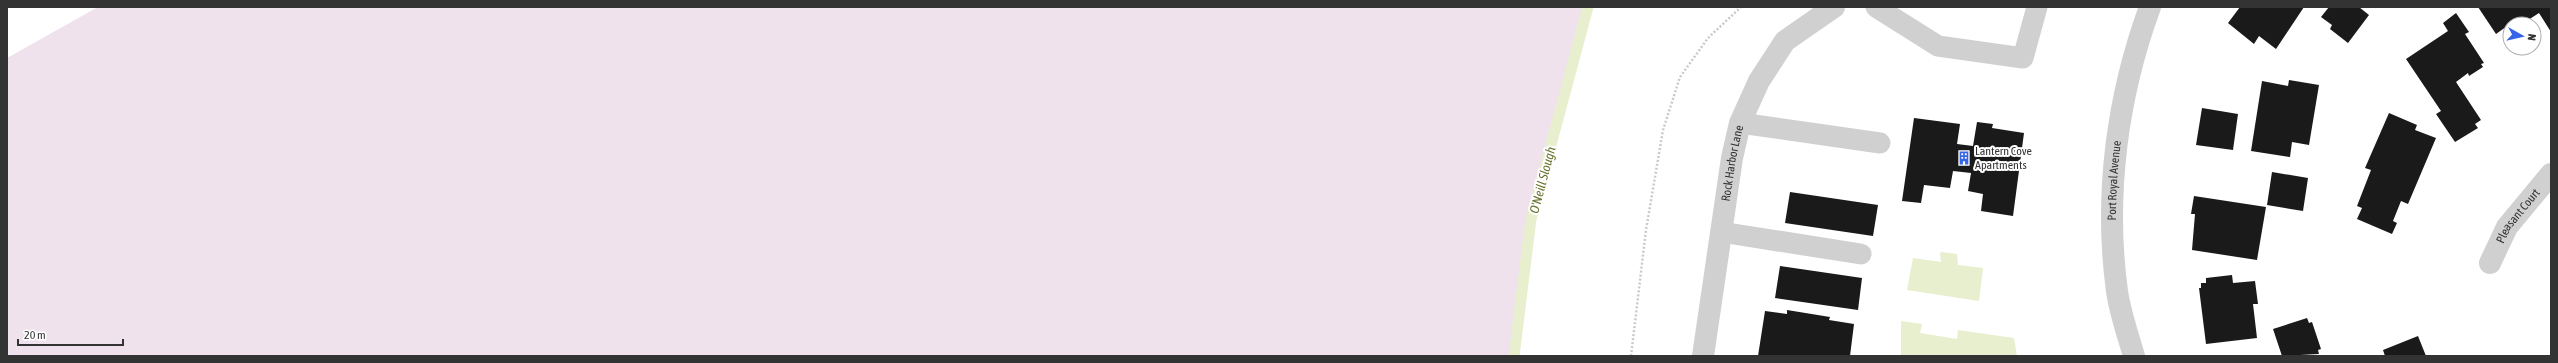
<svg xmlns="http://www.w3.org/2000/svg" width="2558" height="363" font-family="'Asap Condensed',sans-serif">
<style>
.green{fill:#efe2ec}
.water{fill:#e8efce}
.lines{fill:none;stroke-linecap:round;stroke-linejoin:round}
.stream{stroke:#e8efce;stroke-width:11}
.building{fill:#1a1a1a}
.path{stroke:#cacaca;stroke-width:2.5;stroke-dasharray:2 2;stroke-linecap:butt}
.lane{stroke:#d0d0d0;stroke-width:21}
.street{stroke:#d0d0d0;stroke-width:22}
.labels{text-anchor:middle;stroke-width:4;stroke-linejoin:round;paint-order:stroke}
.poi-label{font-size:12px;fill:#333;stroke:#fff;text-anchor:start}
.street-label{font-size:12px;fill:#333;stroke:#fff}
.water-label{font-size:13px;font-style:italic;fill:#697732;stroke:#fff}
</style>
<rect width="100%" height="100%" fill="#fff"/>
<!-- green -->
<path class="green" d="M98,7H1588L1531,219L1514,356H7V58Z"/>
<!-- water -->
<path class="water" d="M1942,252L1957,254L1958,265L1983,268L1979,301L1907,290L1913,258L1941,262L1940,253Z
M1901,321L1922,324L1920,333L1957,339L1958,330L2014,338L2017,356H1901Z"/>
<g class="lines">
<!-- stream -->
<path class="stream" d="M1514,356L1531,219L1588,7"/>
</g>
<!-- building -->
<path class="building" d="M2240,7H2304L2276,49L2259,36L2254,44L2228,23Z
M2329,7H2359L2369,15L2348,43L2330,29L2332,25L2321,17Z
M2478,7H2551V32L2539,13L2522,24H2510L2496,34Z
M2456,13L2469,32L2465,34L2484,63L2481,64L2483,67L2469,76L2468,73L2456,82L2481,120L2475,124L2478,128L2455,142L2436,114L2441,111L2406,59L2448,31L2443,23Z
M2289,80L2319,85L2309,145L2292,142L2290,157L2251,151L2262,81L2288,86Z
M2202,108L2238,114L2233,150L2196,145Z
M2389,113L2417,125L2415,130L2436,138L2408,204L2401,201L2393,221L2397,223L2392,234L2357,219L2362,208L2357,206L2371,170L2365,168Z
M1914,118L1960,124L1957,144L1973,146L1977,122L1993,124L1992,128L2024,133L2013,216L1981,211L1983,194L1968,191L1971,173L1953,171L1950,188L1924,185L1921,203L1902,201Z
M2272,172L2308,178L2303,211L2267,205Z
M1790,192L1878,205L1873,236L1785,223Z
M2194,196L2266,207L2257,260L2192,250L2195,214H2191Z
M1780,266L1862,278L1858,310L1775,298Z
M2232,275L2233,283L2255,281L2258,304H2253L2257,338L2206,344L2199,288H2201V283H2206V278Z
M1787,310L1830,317L1829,320L1854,324L1850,356H1758L1765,311L1787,314Z
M2307,318L2309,323L2312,322L2321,349L2318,350L2319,354L2282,356L2273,329Z
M2418,336L2426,356H2385L2383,350Z"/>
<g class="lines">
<!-- path -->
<path class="path" d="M1631,356L1646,230L1663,130L1680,77L1708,38L1741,7"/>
<!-- lane -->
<path class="lane" d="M1876,7L1938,46L2023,58L2037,7
M1740,123L1880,143
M1721,232L1861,254"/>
<!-- street -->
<g class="street">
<path id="s1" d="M2490,263L2507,227L2551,174"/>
<path id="s2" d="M1703,356L1732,158L1740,123L1759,81L1785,41L1834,7"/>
<path id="s3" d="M2134,356C2128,335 2120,313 2117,291C2104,196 2117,97 2150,7"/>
</g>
</g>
<!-- icons -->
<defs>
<g id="building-bare" transform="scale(1.08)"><path d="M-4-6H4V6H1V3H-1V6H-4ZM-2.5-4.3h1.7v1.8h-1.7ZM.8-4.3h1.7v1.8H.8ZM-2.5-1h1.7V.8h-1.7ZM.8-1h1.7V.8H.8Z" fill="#3665e9" stroke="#fff" stroke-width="2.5" paint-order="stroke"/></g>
</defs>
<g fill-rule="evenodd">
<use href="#building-bare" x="1964" y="158"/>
</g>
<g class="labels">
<!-- poi labels -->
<g class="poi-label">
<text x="1975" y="155">Lantern Cove<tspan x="1975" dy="14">Apartments</tspan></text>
</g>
<!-- street labels -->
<g class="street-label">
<text dy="4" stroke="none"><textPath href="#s2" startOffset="195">Rock Harbor Lane</textPath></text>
<text dy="4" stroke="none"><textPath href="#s3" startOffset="178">Port Royal Avenue</textPath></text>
<text dy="4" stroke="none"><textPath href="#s1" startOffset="55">Pleasant Court</textPath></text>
</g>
<!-- water labels -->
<g class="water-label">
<text transform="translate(1542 180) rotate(-75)" y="5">O'Neill Slough</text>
</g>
</g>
<!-- border -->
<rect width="2558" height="363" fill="none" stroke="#333333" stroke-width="16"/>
<!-- north arrow -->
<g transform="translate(2522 36) rotate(98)"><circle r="19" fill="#ffffff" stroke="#adadad"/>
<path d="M0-3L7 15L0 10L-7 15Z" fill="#3665e9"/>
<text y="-6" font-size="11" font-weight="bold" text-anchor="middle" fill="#333333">N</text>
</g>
<!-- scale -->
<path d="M18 339v6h105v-6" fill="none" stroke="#333333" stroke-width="2"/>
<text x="24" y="339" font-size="12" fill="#333333" stroke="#ffffff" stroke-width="3" paint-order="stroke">20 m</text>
</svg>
